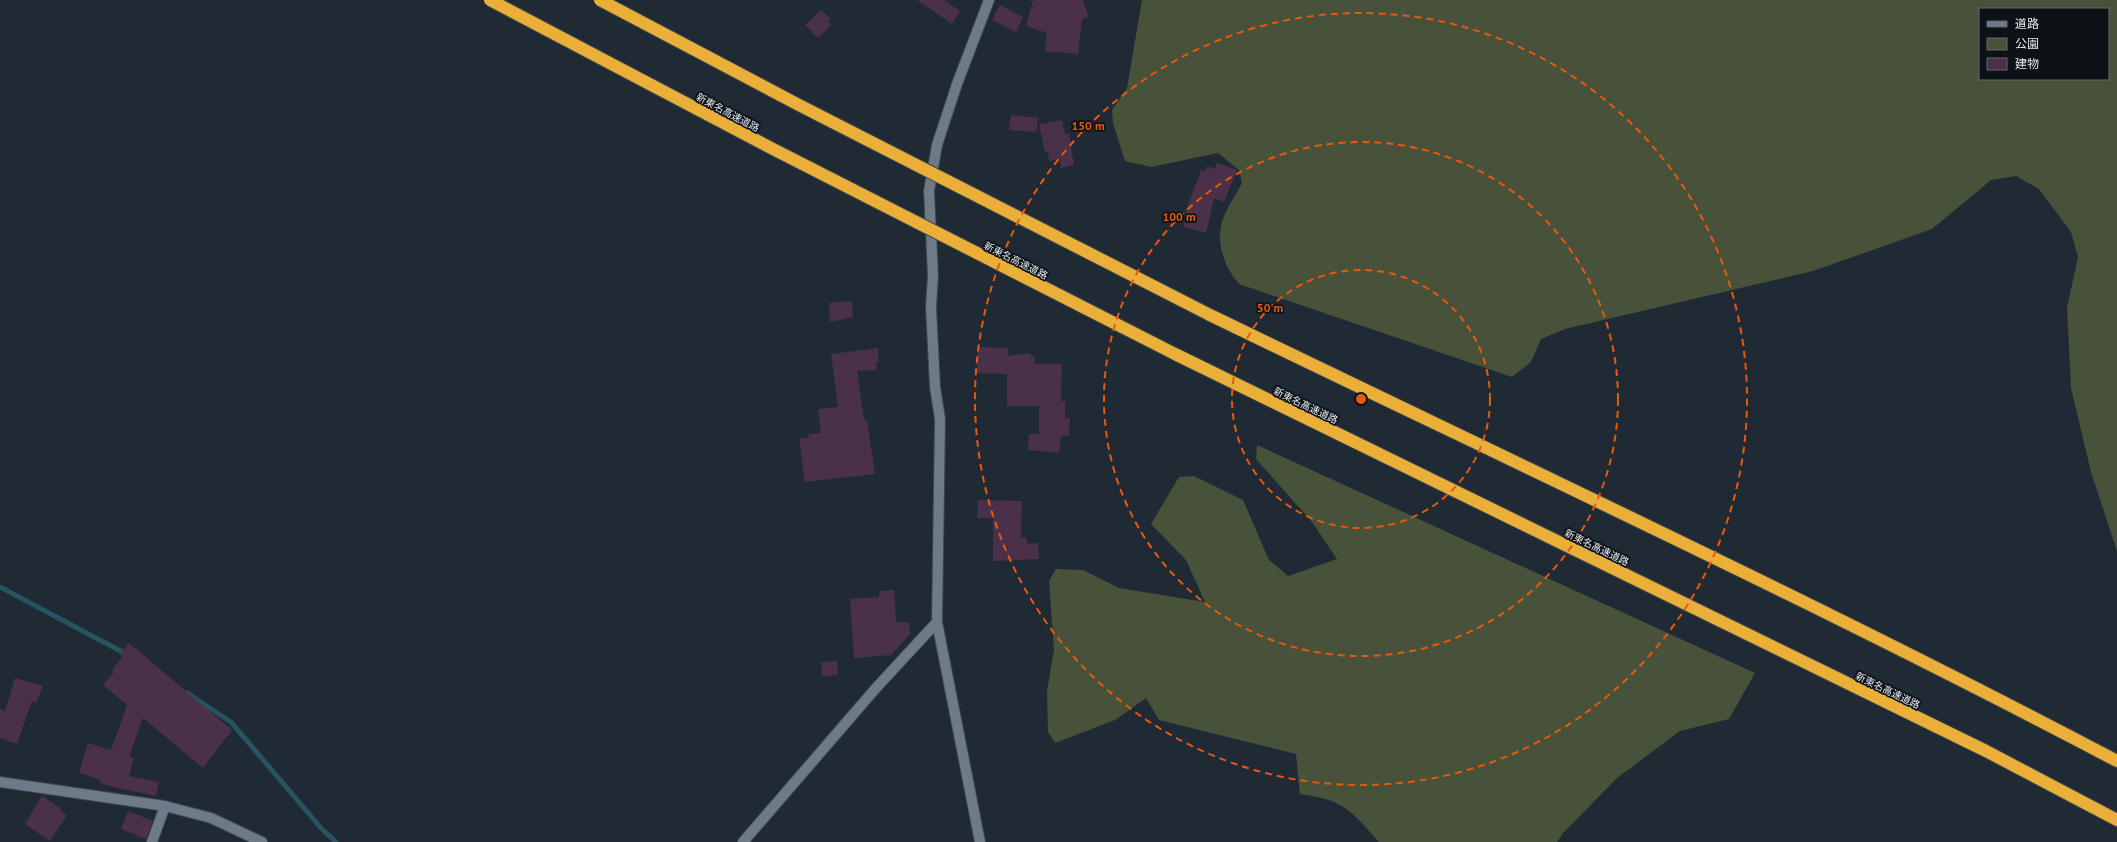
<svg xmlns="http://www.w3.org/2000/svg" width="2117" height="842" font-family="'PT Sans','Noto Sans JP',sans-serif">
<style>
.green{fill:#48523b;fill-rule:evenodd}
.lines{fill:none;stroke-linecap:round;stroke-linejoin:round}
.stream{stroke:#285461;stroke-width:5}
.building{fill:#4a3149}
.street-casing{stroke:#3e464f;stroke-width:12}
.highway-casing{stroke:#3e464f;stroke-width:14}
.street{stroke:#6e7a87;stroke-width:10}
.highway{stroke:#e9af39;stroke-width:12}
.highway-bridge-casing{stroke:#3e464f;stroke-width:14;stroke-linecap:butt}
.highway-bridge{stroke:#e9af39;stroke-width:12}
.ring{fill:none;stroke:#e8590c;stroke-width:2;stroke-dasharray:7 5}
.labels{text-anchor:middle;stroke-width:3.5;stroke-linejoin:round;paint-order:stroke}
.street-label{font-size:10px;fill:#e4ebf2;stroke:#0d1217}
.centre{fill:#e8590c;stroke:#0d1217;stroke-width:2}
.ring-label{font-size:12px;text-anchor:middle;font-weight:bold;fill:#e8590c;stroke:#0d1217;stroke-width:3.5;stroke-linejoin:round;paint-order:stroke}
</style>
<rect width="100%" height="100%" fill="#1f2a35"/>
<!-- green -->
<path class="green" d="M1142,0H2117V551L2091,472L2071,388L2067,308L2078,257L2071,232L2039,189L2016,176L1991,180L1932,229L1813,271L1565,329L1541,339L1531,362L1512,377L1239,284C1224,267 1215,241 1223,219C1227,207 1236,195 1242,183L1239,170L1218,153L1151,167L1125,161L1113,123L1112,110L1127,88ZM1980,9H2108V79H1980Z
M1257,445L1755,673L1729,719L1680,731L1617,778L1563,833L1557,842H1379C1350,810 1345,800 1300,794L1296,754L1159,720L1146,698L1115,720L1055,743L1048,732L1047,691L1054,650L1049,581L1056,569L1083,570L1119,588L1205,602L1186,560L1151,524L1179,477L1194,476L1243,500L1269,560L1288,576L1337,559L1312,522L1256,459Z"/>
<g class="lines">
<!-- stream -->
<path class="stream" d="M0,587L128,655
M187,693L231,722L321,828L336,842"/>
</g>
<!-- building -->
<path class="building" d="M917,0H944L960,11L952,24Z
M1033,0H1083L1089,17L1082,19L1078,54L1045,51L1047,33L1026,26Z
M1000,5L1023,17L1016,32L992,20Z
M821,10L831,19L828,22L831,25L818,38L805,25Z
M1011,115L1038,118L1036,132L1009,130Z
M1062,120L1065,134L1069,133L1074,165L1061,168L1060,159L1049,161L1048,152L1045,153L1039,124Z
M1217,163L1237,170L1224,202L1214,198L1206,233L1183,227L1186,216L1184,215L1201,170L1205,172L1207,166L1215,169Z
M852,301L853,317L830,322L829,303Z
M977,347L1008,348V356L1028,353L1035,357V364H1062L1061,401H1065V418H1070L1069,436H1061L1059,453L1028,450L1029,434H1039V406H1007V374L977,373Z
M878,348L879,362H876L877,370L857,371L864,420H867L875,474L805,482L799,438H809L808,434L821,433L818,409L838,407L831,354Z
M978,500L1022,501L1021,538H1027V544L1038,543L1039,559L993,561V518H977Z
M894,590L896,622H909L910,634L891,655L854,658L850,599L879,597V591Z
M129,643L232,730L203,768L143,718L129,757L134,758L129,776L159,782L156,796L113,787L100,783L101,780L79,773L88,743L111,750L127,705L103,685L114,672L112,670L123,656L120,654Z
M837,661L838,675L822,676L821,662Z
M15,678L43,686L36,703L32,701L17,744L0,738V709L5,711Z
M42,796L62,809L60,811L67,815L50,841L25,824Z
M128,811L153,821L146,839L121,829Z"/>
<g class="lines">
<!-- street casing -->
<g class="street-casing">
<path id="street" d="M0,782L165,806L211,818L262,842
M152,842L165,806
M743,842L876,688L937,622
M980,842L937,622L940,419L935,387L931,307L933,275L929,191L937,145L957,84L989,0"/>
</g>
<!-- highway casing -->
<g class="highway-casing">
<path id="highway" d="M1210,315C1513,462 1819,604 2117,761
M1175,354L1986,751L2117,820"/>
</g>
<!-- street -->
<use href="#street" class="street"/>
<!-- highway -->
<use href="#highway" class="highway"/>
<!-- highway-bridge casing -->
<g class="highway-bridge-casing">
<path id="highway-bridge" d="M490,0L771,148L1175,354
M600,0L797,104L1210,315"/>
</g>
<!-- highway-bridge -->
<use href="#highway-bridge" class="highway-bridge"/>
</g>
<!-- distance rings -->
<g class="ring">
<circle cx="1361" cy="399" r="129"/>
<circle cx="1361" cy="399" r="257"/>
<circle cx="1361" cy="399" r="386"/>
</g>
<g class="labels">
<!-- street labels -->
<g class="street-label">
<text transform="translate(728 112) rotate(28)" y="4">新東名高速道路</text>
<text transform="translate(1016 260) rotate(27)" y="4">新東名高速道路</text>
<text transform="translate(1306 405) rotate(26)" y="4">新東名高速道路</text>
<text transform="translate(1597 547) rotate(26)" y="4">新東名高速道路</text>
<text transform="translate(1888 690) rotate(26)" y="4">新東名高速道路</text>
</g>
</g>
<circle cx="1361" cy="399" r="6" class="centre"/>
<g class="ring-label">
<text x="1088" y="130">150 m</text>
<text x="1179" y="221">100 m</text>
<text x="1270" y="312">50 m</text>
</g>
<!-- legend -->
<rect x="1979" y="8" width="130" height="72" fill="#0d1217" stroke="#63696f"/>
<rect x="1987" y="21" width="20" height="6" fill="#6e7a87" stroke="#63696f"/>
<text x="2015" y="28" font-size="12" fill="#e4ebf2">道路</text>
<rect x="1987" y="38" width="20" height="12" fill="#48523b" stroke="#63696f"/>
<text x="2015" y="48" font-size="12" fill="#e4ebf2">公園</text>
<rect x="1987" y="58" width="20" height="12" fill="#4a3149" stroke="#63696f"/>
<text x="2015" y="68" font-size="12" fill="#e4ebf2">建物</text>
</svg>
